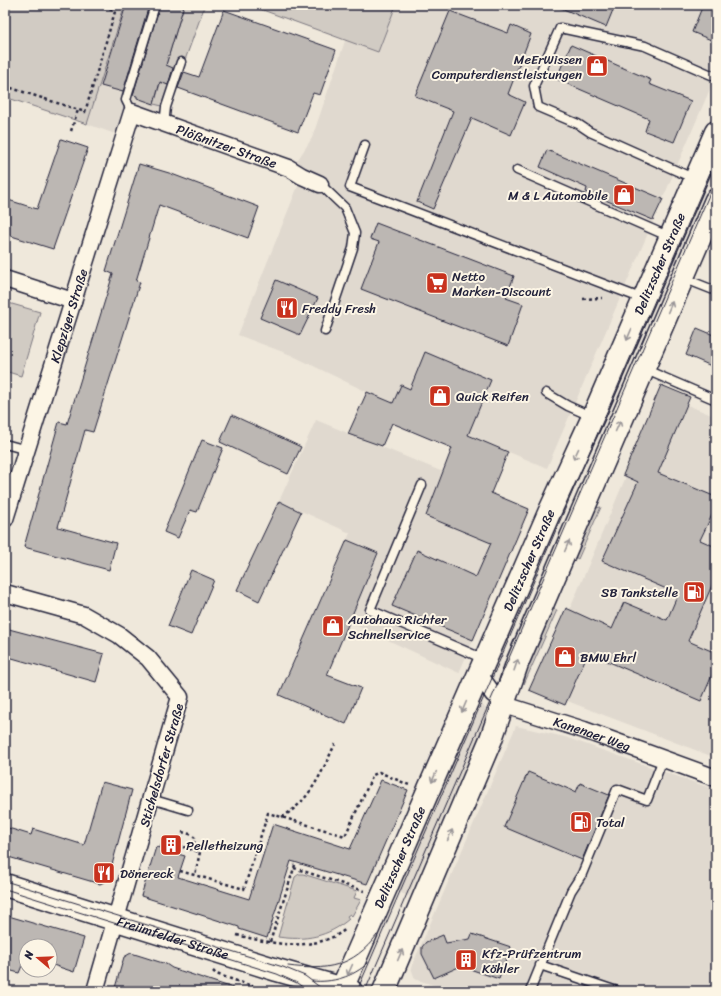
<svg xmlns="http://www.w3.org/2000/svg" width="721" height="996" font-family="Sriracha,sans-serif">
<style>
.built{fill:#e0d9cf}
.green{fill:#d1cbc3;stroke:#7a767f}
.building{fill:#bcb7b3;stroke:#22223b}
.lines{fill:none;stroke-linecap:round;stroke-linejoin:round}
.lane-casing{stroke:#22223b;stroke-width:11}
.street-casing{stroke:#22223b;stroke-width:19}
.secondary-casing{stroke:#22223b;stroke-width:25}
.path{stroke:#22223b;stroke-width:2.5;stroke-dasharray:3 3;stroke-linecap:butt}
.lane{stroke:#fcf5e5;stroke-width:8}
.street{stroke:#fcf5e5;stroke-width:16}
.secondary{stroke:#fcf5e5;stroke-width:22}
.tram{stroke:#22223b;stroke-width:1}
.oneway{stroke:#9a9698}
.labels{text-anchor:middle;stroke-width:4;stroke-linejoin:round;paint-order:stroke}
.poi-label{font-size:13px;fill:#22223b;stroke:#fcf5e5;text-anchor:start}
.street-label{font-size:13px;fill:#22223b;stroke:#fcf5e5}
</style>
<rect width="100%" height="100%" fill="#efe8db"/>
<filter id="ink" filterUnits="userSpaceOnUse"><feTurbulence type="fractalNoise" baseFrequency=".025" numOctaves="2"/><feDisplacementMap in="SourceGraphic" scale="8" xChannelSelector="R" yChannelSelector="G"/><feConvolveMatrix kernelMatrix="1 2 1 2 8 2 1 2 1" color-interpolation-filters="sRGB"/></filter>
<g filter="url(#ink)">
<!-- built -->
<path class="built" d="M125,5H184L154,103L166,107L165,116L132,112L124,137L87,124Z
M396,5H716V75L547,468L367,392L291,355L238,335L302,176L293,167L312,138L345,41L346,40L378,52Z
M661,394L716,417V758L536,689Z
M316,420L443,472L529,509L459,673L349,622L378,553L347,540L350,533L279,501Z
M478,698L493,720L481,751L474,748L409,896L395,891Z
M516,726L565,737L716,790V991H451L415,979L411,968Z"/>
<!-- green -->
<path class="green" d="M5,5H125L87,124L5,97Z
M184,5H205L181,71L166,107L154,104Z
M249,5H396L378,52Z
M5,302L40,312L21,376L5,371Z
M601,507L578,559L575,557L595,508Z
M552,609L557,610L524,684L526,672Z
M299,874H303L357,891L354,898L361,900L352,916L350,914L347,916L349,919C328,937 305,941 278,937L295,877Z"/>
<!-- building -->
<path class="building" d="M126,5H149L123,92L101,86Z
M160,5H184L166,65L173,68L168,85L160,82L154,104L137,98V96L133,95Z
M554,5H615L606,27Z
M703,5L716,11V42L692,32Z
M224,10L336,50L320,95L313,93L298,132L178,88L184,72L199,77Z
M450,11L508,33L511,25L531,34L508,94L525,102L511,135L472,118L433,209L417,202L453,111L415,96Z
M571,45L651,80L649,84L691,101L674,142L645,131L649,119L556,79Z
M61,139L88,148L53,249L5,234V199L37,209Z
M547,150L663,199L653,220L586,192L587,188L540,167Z
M139,164L169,173L259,207L248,238L159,205L136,281L140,282L93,432L85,430L58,527L116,543L109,570L24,547L59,422L67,424L113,274L106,271Z
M376,223L514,276L506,298L523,304L508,346L361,289L379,242L370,239Z
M276,280L318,298L300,335L260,318Z
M697,328L716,336V368L686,355Z
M425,352L491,380L468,435L508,452L491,493L529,509L473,640L392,606L417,550L476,577L491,543L426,516L452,448L392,423L382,446L348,434L367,392L393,403L401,385L410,389Z
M661,385L690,397L658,473L716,497V517L712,515L700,540L716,547V576L688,641L716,653V666L701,701L588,653L565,705L529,690L566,608L612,629L624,602L667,620L678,594L602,561L638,482L623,475Z
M232,415L301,447L288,474L220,442Z
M202,440L223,448L197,512L190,510L178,538L164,532Z
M279,501L301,512L259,601L237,590Z
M347,540L378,553L327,675L361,688L346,724L279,695Z
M191,570L214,580L191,635L168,626Z
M5,628L104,654L96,682L5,656Z
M528,772L576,792L580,783L609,795L582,860L504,827Z
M381,780L408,790L367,884L291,861L267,938L239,929V927L141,896L156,847L160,848L164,838L181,842L178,854L185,856L178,877L249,899L273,824L350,849Z
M102,782L132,790L108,880L100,884L5,856V827L31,835L33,829L84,845Z
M5,915L84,938L74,972L50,964V946H26V956L19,973L5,969Z
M472,934L511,947L499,979L461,966L434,978L422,954V947L426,942L443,935L446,943L470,939Z
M131,953L166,964L172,968L233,988V991H114L124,957Z"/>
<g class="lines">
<!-- lane casing -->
<g class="lane-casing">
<path id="lane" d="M132,112L126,100L155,5
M162,123L165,116L166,107L181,62
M365,145L350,187L643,299
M517,170L670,237
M695,179L590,132L578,124L538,107L534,86L560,28L645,46L716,77
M320,184L345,208L355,233L353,248L325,331
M683,278L716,291
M644,369L716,400
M546,393L568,406L593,417
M5,444L27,450
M5,477L17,481
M422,485L370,610L484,659
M151,799L188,810
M540,965L617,991
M530,991L571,891L582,874L617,789L647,800L663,759"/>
</g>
<!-- street casing -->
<g class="street-casing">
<g id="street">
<path d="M5,279L73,301"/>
<path id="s1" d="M5,519L132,112L289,168L302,176L320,184"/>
<path d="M5,593L84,615L119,635L148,658L180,697L95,991"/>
<path id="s2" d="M479,674L493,694L511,707L584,730L716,778"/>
</g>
</g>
<!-- secondary casing -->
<g class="secondary-casing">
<g id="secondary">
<path id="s3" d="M5,885L277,970L351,991"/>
<path id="s4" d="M341,991L549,513L593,417L716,132"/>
<path d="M384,991L491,739L518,661L716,200"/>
</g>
</g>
<!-- path -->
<path class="path" d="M98,5L115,10
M5,86L85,112L117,5
M71,131L78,110
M583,299L602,298
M282,817C310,801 322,772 335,744
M182,832L190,834L195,838L193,850
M183,847L200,852L195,875
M294,868L364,891
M180,871L244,889L268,813L345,836L373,775L379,772L409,785
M237,935C272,944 315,953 346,929
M270,942L296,862
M213,971L216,974L267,991"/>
<!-- lane -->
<use href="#lane" class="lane"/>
<!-- street -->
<use href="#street" class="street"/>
<!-- secondary -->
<use href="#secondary" class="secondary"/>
<!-- tram -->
<path class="tram" d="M5,881L283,967L305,976L325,991
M5,889L277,974L297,983L308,991
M288,966C326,971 353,967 377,935
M312,981C332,983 353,977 368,963
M357,991L716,159
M365,991L716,179"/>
</g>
<!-- one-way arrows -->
<defs><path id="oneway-shaft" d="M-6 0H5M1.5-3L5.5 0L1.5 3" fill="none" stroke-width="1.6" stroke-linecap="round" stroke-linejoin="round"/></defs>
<g class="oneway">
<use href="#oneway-shaft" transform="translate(670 307) rotate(-67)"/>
<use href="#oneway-shaft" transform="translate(629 335) rotate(113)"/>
<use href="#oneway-shaft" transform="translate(618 426) rotate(-66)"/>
<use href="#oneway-shaft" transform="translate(576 454) rotate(115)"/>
<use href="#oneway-shaft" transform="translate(567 546) rotate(-67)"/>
<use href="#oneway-shaft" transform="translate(516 665) rotate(-71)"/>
<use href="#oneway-shaft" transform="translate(464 707) rotate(113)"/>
<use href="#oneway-shaft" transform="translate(434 777) rotate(113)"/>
<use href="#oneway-shaft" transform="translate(450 835) rotate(-66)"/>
<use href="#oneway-shaft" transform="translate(400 955) rotate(-67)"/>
<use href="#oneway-shaft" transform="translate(350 970) rotate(114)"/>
</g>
</g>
<!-- icons -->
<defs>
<g id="shop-square" transform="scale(1.15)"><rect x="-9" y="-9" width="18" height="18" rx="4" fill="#c8321e" stroke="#fcf5e5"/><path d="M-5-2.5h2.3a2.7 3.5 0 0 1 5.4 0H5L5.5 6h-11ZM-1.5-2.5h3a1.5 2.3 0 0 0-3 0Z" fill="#fff"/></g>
<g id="supermarket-square" transform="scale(1.15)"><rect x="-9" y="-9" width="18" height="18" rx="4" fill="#c8321e" stroke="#fcf5e5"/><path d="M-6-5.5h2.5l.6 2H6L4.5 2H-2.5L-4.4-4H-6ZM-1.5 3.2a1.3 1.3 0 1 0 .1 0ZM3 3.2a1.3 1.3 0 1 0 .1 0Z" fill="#fff"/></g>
<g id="restaurant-square" transform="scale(1.15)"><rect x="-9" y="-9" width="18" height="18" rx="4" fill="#c8321e" stroke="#fcf5e5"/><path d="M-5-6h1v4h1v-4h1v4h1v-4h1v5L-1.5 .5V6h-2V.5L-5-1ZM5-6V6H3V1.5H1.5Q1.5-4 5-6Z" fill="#fff"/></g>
<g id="fuel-square" transform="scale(1.15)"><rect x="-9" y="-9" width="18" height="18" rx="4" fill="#c8321e" stroke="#fcf5e5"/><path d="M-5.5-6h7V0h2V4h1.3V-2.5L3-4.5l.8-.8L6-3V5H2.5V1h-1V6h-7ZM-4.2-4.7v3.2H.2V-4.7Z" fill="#fff"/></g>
<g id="building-square" transform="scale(1.15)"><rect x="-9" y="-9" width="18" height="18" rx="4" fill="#c8321e" stroke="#fcf5e5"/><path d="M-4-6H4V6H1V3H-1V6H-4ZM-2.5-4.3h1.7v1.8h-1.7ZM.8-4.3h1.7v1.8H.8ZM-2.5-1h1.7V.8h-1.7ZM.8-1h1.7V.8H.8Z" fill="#fff"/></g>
</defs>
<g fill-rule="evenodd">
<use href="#shop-square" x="597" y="66"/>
<use href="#shop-square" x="624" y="195"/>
<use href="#supermarket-square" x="437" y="283"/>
<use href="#restaurant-square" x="287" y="308"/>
<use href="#shop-square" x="440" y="396"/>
<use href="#fuel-square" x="694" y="592"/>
<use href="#shop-square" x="333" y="626"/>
<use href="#shop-square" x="565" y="657"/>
<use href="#fuel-square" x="581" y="822"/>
<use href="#building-square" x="171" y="845"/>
<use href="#restaurant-square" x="104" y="873"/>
<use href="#building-square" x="466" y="960"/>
</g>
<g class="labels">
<!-- poi labels -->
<g class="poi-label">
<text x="582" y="64" text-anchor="end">MeErWissen<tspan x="582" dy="15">Computerdienstleistungen</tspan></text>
<text x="608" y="200" text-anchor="end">M &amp; L Automobile</text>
<text x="452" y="281">Netto<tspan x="452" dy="15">Marken-Discount</tspan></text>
<text x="302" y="313">Freddy Fresh</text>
<text x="456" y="401">Quick Reifen</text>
<text x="678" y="597" text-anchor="end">SB Tankstelle</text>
<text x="348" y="624">Autohaus Richter<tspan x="348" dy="15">Schnellservice</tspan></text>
<text x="580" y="662">BMW Ehrl</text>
<text x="596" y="827">Total</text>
<text x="186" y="850">Pelletheizung</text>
<text x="120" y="878">Dönereck</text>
<text x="482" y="958">Kfz-Prüfzentrum<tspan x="482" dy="15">Köhler</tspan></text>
</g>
<!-- street labels -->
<g class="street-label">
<text dy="5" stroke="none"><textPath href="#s1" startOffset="527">Plößnitzer Straße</textPath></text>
<text dy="5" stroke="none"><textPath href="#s4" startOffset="794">Delitzscher Straße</textPath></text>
<text dy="5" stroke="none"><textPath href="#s1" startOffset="213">Klepziger Straße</textPath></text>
<text dy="5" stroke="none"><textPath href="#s4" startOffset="470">Delitzscher Straße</textPath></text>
<text dy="5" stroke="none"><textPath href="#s2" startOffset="132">Kanenaer Weg</textPath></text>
<text transform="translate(161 765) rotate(-74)" y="5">Stichelsdorfer Straße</text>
<text dy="5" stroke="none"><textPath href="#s4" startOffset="146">Delitzscher Straße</textPath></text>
<text dy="5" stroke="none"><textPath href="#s3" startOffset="176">Freiimfelder Straße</textPath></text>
</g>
</g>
<!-- margin -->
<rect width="721" height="996" fill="none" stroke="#fcf5e5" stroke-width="20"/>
<rect x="10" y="10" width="701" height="976" fill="none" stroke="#22223b" stroke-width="1.5" filter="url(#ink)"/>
<!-- north arrow -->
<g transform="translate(38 958) rotate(289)"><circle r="19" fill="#fcf5e5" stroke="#a5a1a1"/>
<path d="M0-3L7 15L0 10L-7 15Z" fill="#c8321e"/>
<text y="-6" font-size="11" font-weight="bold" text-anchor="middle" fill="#22223b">N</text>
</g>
</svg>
